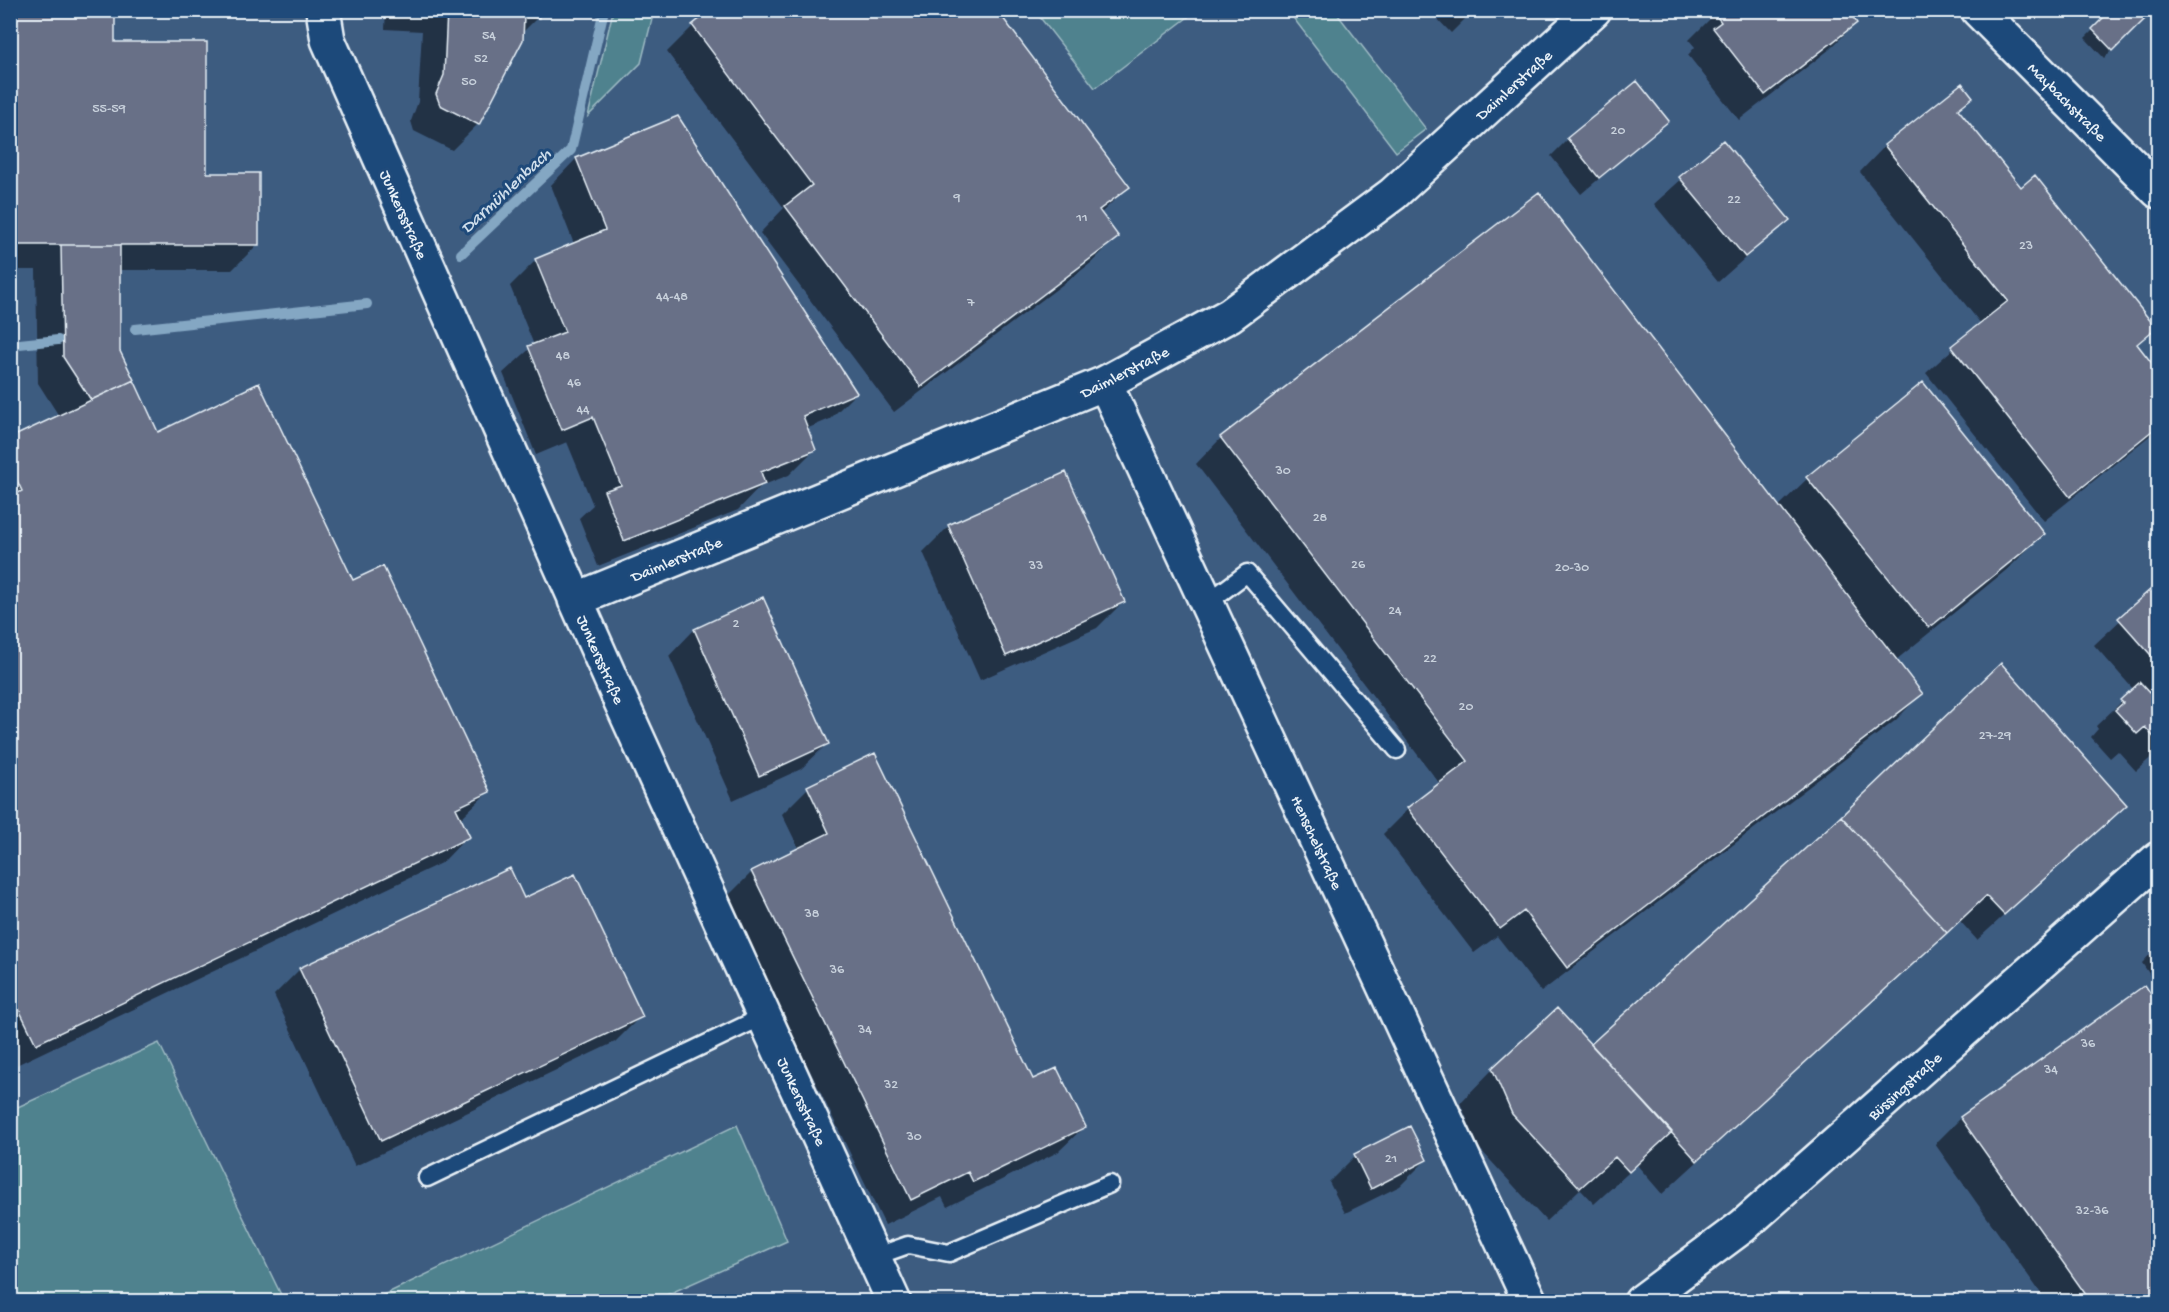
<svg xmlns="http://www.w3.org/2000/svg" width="2169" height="1312" font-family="'Gochi Hand',sans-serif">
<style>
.built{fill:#3e5b80}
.green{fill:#50828e;stroke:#9cbac3;stroke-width:1.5}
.shadow{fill:#0007}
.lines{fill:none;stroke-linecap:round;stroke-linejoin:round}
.stream{stroke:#84a7c3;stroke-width:10}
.building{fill:#677087;stroke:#e8f1f8;stroke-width:1.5}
.lane-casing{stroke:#e8f1f8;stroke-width:21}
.street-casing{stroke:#e8f1f8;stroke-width:38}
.lane{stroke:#1f4a7a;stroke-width:16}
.street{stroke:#1f4a7a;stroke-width:33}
.labels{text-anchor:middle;stroke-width:6;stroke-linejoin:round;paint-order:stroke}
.number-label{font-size:14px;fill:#c8d1dc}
.street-label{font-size:16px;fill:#e8f1f8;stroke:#1f4a7a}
.water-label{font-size:18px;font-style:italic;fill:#cfdeeb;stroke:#1f4a7a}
</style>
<rect width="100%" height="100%" fill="#2d527d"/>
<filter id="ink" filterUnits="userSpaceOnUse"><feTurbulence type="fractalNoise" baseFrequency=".0167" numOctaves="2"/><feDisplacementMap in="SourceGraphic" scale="12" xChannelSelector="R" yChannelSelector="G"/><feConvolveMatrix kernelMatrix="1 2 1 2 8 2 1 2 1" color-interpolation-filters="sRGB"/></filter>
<g filter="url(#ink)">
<!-- built -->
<path class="built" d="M11,11H2158V1301H11Z"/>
<!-- green -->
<path class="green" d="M613,11H654L641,63L588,116Z
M1035,11H1196L1095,88Z
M1288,11H1335L1426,129L1396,152Z
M159,1043L284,1301H11V1110Z
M737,1125L787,1241L653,1301H371Z"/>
<!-- shadow -->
<path class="shadow" d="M10,10L114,43L258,244L232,270H118L119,351L158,434L352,582L488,792L460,819L468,836L443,862L10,1068V440L59,416L38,383L36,270H10Z
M386,10H538V17L522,33L521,39L477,125L452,150L414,131L411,121L418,102L422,31L385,29Z
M714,10L1128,187L1100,214L1117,237L1091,263L894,412L760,233L784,208L667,52L693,26Z
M1429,10H1474L1451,33Z
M2113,10H2152L2104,58L2085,38Z
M1715,14L1856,23L1830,49L1739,120L1688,55L1695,47L1689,40Z
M1971,96L1958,110L2021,189L2154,328L2136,346L2158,374V429L2044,521L1926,373L1981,324L1860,172L1885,146Z
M677,118L856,393L830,419L806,429L815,449L789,475L761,486L738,510L598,566L579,518L593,505L567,442L536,455L503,373L534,345L510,286L536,260L574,244L551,185L576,159Z
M1667,121L1581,194L1551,156L1568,139Z
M1723,142L1788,220L1718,282L1654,204Z
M1221,438L1778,507L1808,478L2043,534L2010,567L1896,660L1921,694L1896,720L1541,992L1497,936L1474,953L1383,834L1408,809L1440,784L1196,464Z
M1065,474L1123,602L1097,628L980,680L923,552L948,527Z
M2158,585V751L2136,771L2118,751L2110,758L2091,737L2098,729L2096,726L2134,690L2094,645Z
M763,599L827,744L801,769L733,800L669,656L694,630Z
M808,788L1033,1081L1084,1127L1058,1152L947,1207L942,1197L885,1225L726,898L752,872L799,849L782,814Z
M2125,805L1977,940L1960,921L1662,1194L1637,1165L1594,1204L1580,1189L1546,1221L1479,1148L1460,1103L1493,1069L1591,1046L1842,817Z
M509,870L524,900L641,1016L615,1042L355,1166L274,995L300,969Z
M2158,946V987L2142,963Z
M2144,987L2158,1007V1302H2047L1935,1144L1961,1118Z
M1355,1156L1426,1160L1400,1186L1345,1213L1329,1182Z"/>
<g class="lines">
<!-- stream -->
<path class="stream" d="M461,254L571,150L604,10
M135,329L367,304
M10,345L58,340"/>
</g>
<!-- building -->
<path class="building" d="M10,10H115V42H207V173H259V245H10Z
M447,10H539V18L524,16L523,40L479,125L440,105L436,94L444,75Z
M711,10H997L1130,187L1099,210L1119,237L921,387L785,206L812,185L692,25Z
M1717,10H1848L1857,23L1765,95L1713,28L1721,22L1714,13Z
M2111,10H2154L2113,51L2092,29Z
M1637,81L1669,121L1599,178L1567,138Z
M1962,83L1973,97L1958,109L2021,187L2035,175L2156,328L2137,344L2158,371V426L2070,497L1951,346L2008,301L1884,145Z
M678,116L857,393L803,416L816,450L761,472L765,484L624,541L604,491L621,485L593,417L562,430L528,346L565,332L535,259L605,230L576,158Z
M1723,140L1790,220L1745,257L1679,177Z
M1539,192L1923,694L1567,968L1524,911L1500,929L1407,808L1468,761L1220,437Z
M61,245H120V351L134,380L91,400L63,357Z
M134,380L158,432L259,383L353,580L383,566L490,792L456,808L470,837L36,1044L10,991V497L22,491L10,466V438Z
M1923,382L2045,534L1929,628L1806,477Z
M1066,472L1125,602L1006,656L948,525Z
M2158,583V663L2118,618Z
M763,597L829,744L759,776L694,629Z
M2001,663L2127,805L2004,915L1986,896L1947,933L1841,816Z
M2140,682L2153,696L2158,690V742L2145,727L2137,734L2115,710L2123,703L2120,700Z
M875,753L1033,1079L1057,1068L1086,1127L973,1182L968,1172L911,1200L751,871L829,833L807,786Z
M1841,816L1947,933L1697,1161L1591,1044Z
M510,868L524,898L575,874L643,1017L381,1141L299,968Z
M2145,985L2158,1005V1302H2091L1960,1117Z
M1557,1008L1672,1132L1629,1172L1615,1157L1580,1188L1512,1114L1492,1068Z
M1410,1126L1427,1160L1371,1189L1354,1154Z"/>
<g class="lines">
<!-- lane casing -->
<g class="lane-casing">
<path id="lane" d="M1207,603L1247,573L1397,750
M427,1178L764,1016
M874,1257L908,1245L949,1253L1110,1184"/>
</g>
<!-- street casing -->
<g class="street-casing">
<path id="street" d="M323,10L328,40L617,693L894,1302
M1978,10L2158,191
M1105,383L1530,1302
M575,600L1105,383L1230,315L1393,194L1594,10
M1641,1302L1743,1226L2158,859"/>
</g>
<!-- lane -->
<use href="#lane" class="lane"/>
<!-- street -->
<use href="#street" class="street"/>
</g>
</g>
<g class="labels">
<!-- number labels -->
<g class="number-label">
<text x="489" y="39">54</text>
<text x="481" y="62">52</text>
<text x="469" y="85">50</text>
<text x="109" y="112">55-59</text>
<text x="1618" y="134">20</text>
<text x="957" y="201">9</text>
<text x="1734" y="203">22</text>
<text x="1082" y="221">11</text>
<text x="2026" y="249">23</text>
<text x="672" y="300">44-48</text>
<text x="971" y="306">7</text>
<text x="563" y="359">48</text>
<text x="574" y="386">46</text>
<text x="583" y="413">44</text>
<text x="1283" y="474">30</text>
<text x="1320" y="521">28</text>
<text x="1358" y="568">26</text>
<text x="1036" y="569">33</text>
<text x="1572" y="571">20-30</text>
<text x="1395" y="614">24</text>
<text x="736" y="627">2</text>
<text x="1430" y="662">22</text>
<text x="1466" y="710">20</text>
<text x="1995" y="739">27-29</text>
<text x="812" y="917">38</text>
<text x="837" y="973">36</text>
<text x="865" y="1033">34</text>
<text x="2088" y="1047">36</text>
<text x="2051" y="1073">34</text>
<text x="891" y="1088">32</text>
<text x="914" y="1140">30</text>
<text x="1391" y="1162">21</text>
<text x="2092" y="1214">32-36</text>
</g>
<!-- street labels -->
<g class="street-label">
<text transform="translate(1513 84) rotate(-42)" y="6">Daimlerstraße</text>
<text transform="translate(2068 101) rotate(45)" y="6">Maybachstraße</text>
<text transform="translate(405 214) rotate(66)" y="6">Junkersstraße</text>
<text transform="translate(1124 371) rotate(-27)" y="6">Daimlerstraße</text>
<text transform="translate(676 558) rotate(-22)" y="6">Daimlerstraße</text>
<text transform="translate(602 659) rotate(66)" y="6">Junkersstraße</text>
<text transform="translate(1318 842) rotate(65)" y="6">Henschelstraße</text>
<text transform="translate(1904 1085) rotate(-42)" y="6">Büssingstraße</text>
<text transform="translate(803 1101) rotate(65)" y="6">Junkersstraße</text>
</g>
<!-- water labels -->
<g class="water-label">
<text transform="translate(505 190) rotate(-43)" y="6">Darmühlenbach</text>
</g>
</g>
<!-- margin -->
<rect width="2169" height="1312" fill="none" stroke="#1f4a7a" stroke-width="36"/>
<rect x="18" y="18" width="2133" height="1276" fill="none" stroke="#e8f1f8" stroke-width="2" filter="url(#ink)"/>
</svg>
